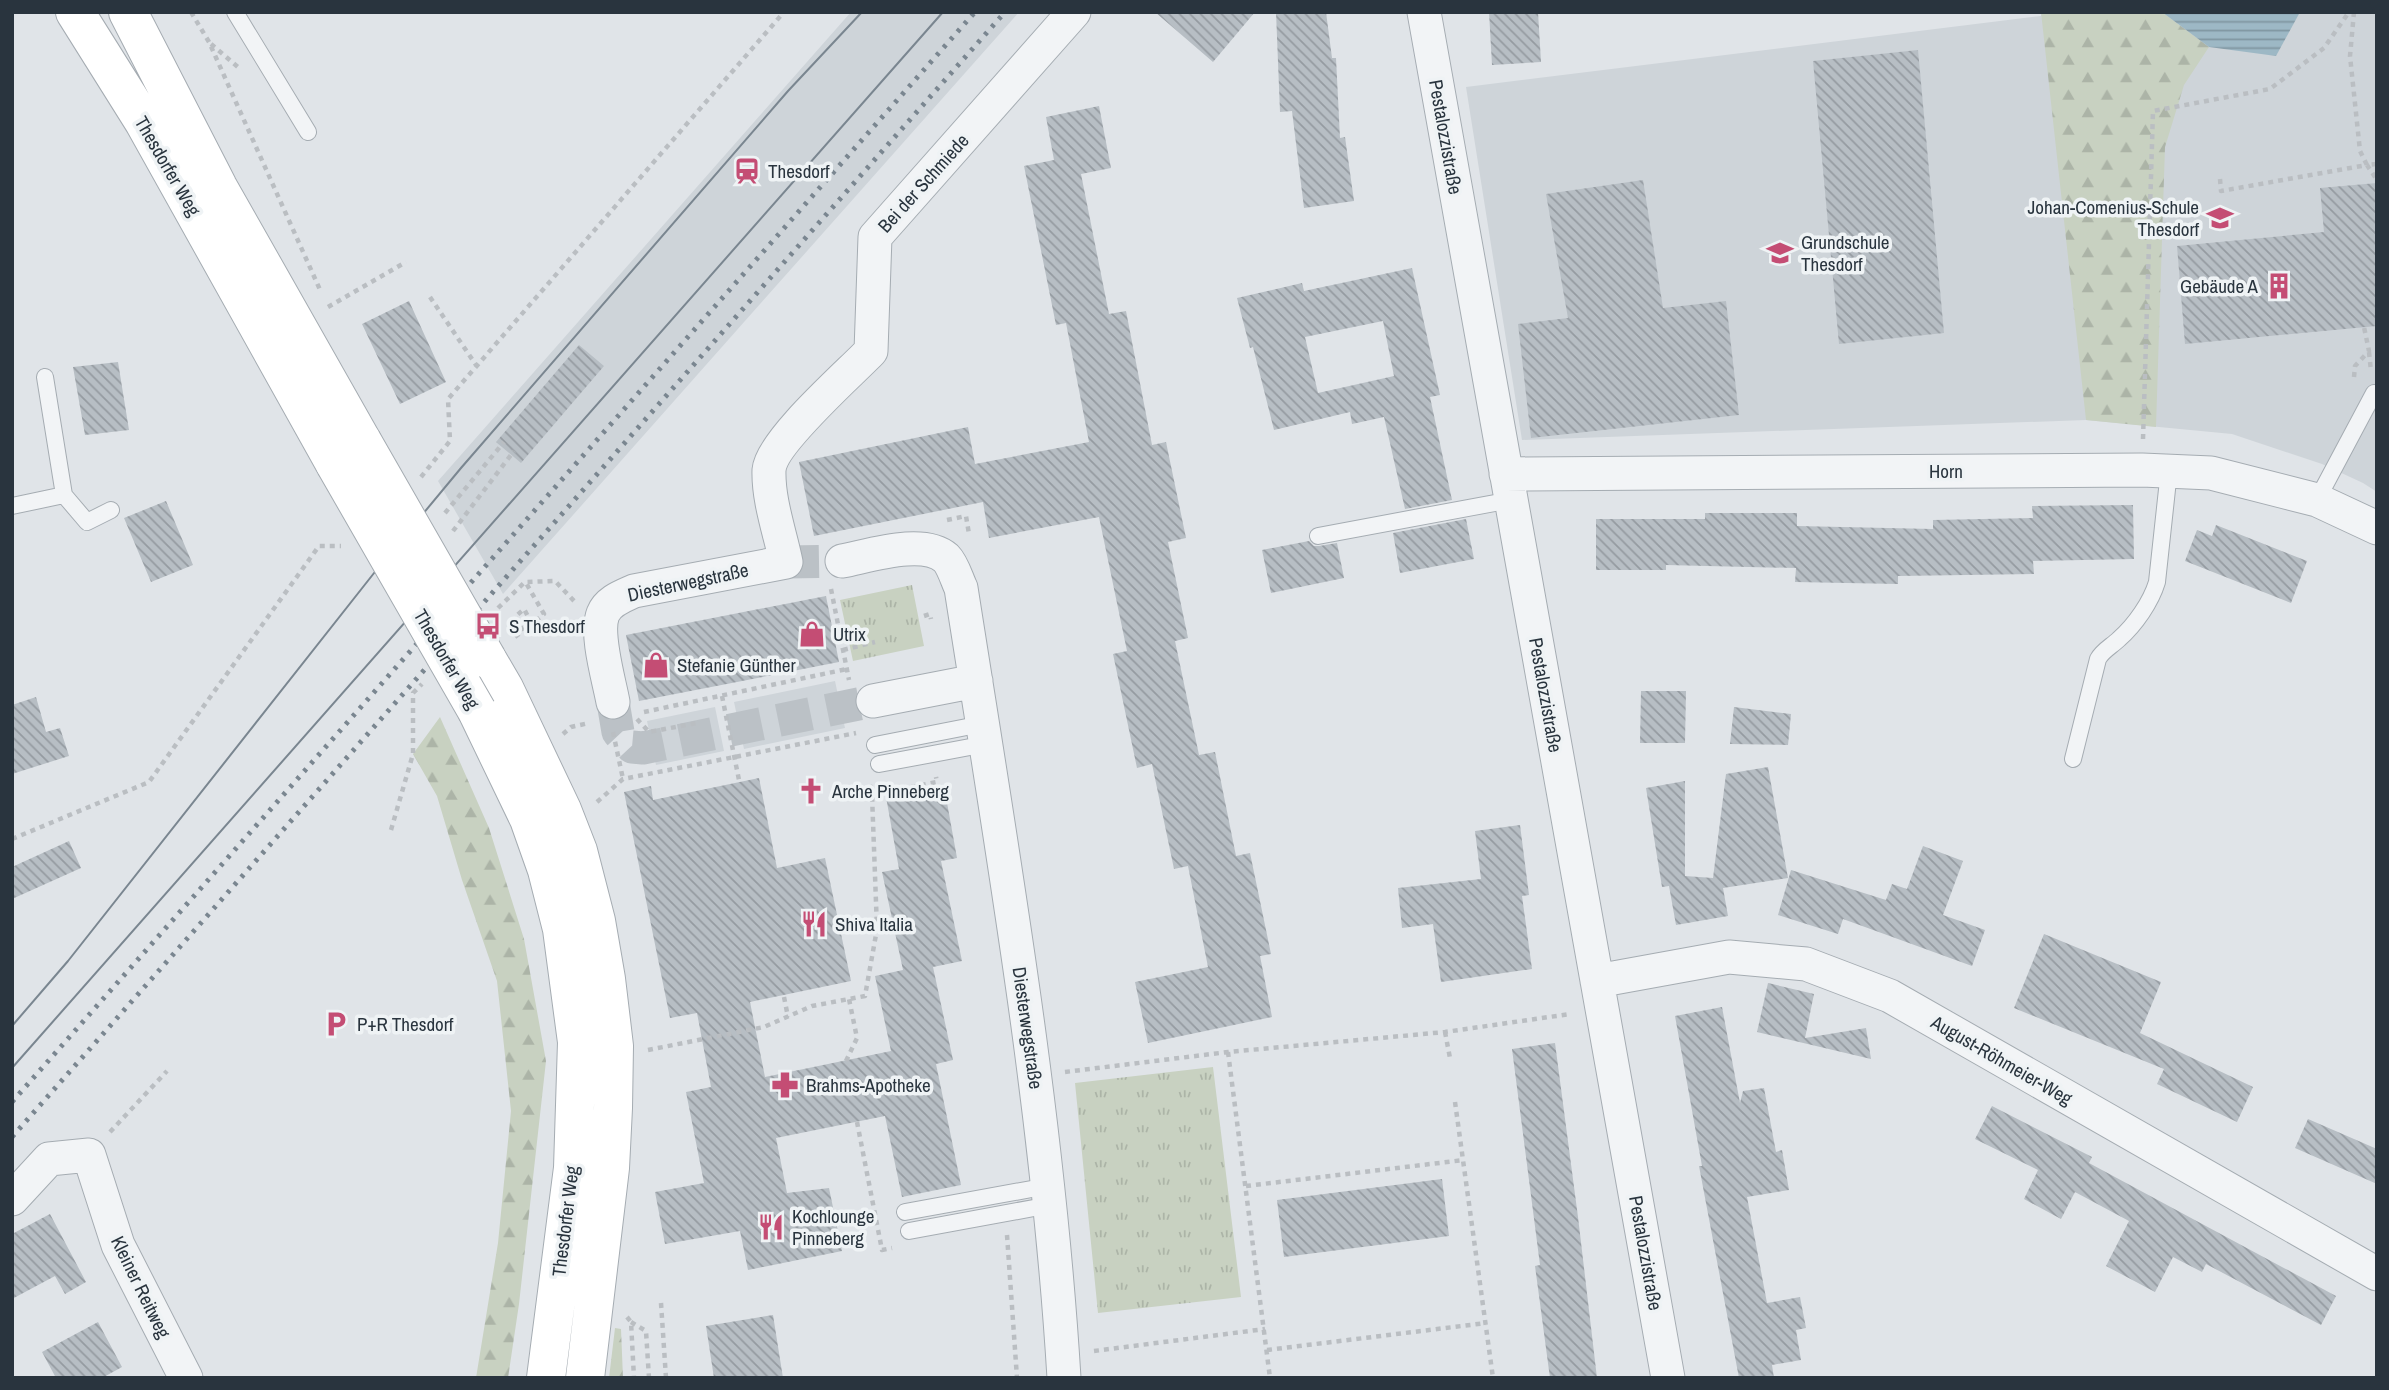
<svg xmlns="http://www.w3.org/2000/svg" width="2389" height="1390" font-family="'Archivo Narrow',sans-serif">
<style>
.built{fill:#ced4d9}
.forest{fill:url(#forest-firs)}
.park{fill:url(#park-tufts)}
.water{fill:url(#water-rules)}
.building{fill:url(#building-back-hatch);fill-rule:evenodd}
.lines{fill:none;stroke-linecap:round;stroke-linejoin:round}
.street-tunnel{stroke:#bbc1c6;stroke-width:33;stroke-dasharray:33 17;stroke-linecap:butt}
.lane-casing{stroke:#a5acb2;stroke-width:18}
.street-casing{stroke:#a5acb2;stroke-width:35}
.secondary-casing{stroke:#a5acb2;stroke-width:40}
.path{stroke:#babec2;stroke-width:4.5;stroke-dasharray:5 5;stroke-linecap:butt}
.lane{stroke:#f2f4f6;stroke-width:16}
.street{stroke:#f2f4f6;stroke-width:33}
.secondary{stroke:#fff;stroke-width:38}
.tram{stroke:#7a8690;stroke-width:2}
.rail{stroke:#7a8690;stroke-width:5;stroke-dasharray:3.5 7;stroke-linecap:butt}
.secondary-bridge-casing{stroke:#a5acb2;stroke-width:40;stroke-linecap:butt}
.secondary-bridge{stroke:#fff;stroke-width:38}
.labels{text-anchor:middle;stroke-width:7;stroke-linejoin:round;paint-order:stroke}
.street-label{font-size:19px;fill:#29343e;stroke:#eff3f5}
.poi-label{font-size:19px;fill:#29343e;stroke:#eff3f5;text-anchor:start}
</style>
<defs>
<pattern id="forest-firs" width="22" height="20" patternUnits="userSpaceOnUse" patternTransform="scale(1.75)"><rect width="22" height="20" fill="#c8d1c1"/><path d="M5 1l3.5 6h-7zM16 11l3.5 6h-7z" fill="#acb4a7"/></pattern>
<pattern id="park-tufts" width="24" height="20" patternUnits="userSpaceOnUse" patternTransform="scale(1.75)"><rect width="24" height="20" fill="#c8d1c1"/><path d="M3 7l-1-3M5 7V3M7 7l1-3M15 17l-1-3M17 17v-4M19 17l1-3" fill="none" stroke="#acb4a7"/></pattern>
<pattern id="water-rules" width="6" height="5" patternUnits="userSpaceOnUse" patternTransform="scale(1.75)"><rect width="6" height="5" fill="#9db8c5"/><path d="M0 2.5h6" fill="none" stroke="#8096a1"/></pattern>
<pattern id="building-back-hatch" width="6" height="6" patternUnits="userSpaceOnUse" patternTransform="scale(1.75)"><rect width="6" height="6" fill="#b7bec4"/><path d="M-1 5l2 2M0 0l6 6M5-1l2 2" fill="none" stroke="#959ba1"/></pattern>
</defs>
<rect width="100%" height="100%" fill="#e0e4e8"/>
<!-- built -->
<path class="built" d="M851,12H1019L503,594L438,481Z
M2041,12H2377V492L2363,483L2322,464L2232,434L2086,420L1522,440L1466,87L2041,16Z
M835,681L845,728L744,749L734,702Z
M715,707L724,751L656,765L647,721Z"/>
<!-- forest -->
<path class="forest" d="M2041,12H2162L2209,47L2184,85L2165,147L2156,427L2086,420Z
M440,717L489,828L524,939L546,1061L519,1304L508,1378H476L498,1243L511,1111L497,981L462,880L437,796L413,754Z
M615,1328L621,1329L623,1378H609Z"/>
<!-- park -->
<path class="park" d="M912,585L924,646L853,661L840,600Z
M1213,1067L1241,1297L1098,1313L1075,1083Z"/>
<!-- water -->
<path class="water" d="M2162,12H2300L2276,56L2209,47Z"/>
<!-- building -->
<path class="building" d="M1155,12H1255L1213,62Z
M1276,12H1326L1332,58H1336L1340,138L1345,137L1354,201L1304,208L1292,111L1280,112Z
M1489,12H1538L1541,62L1492,65Z
M1918,50L1944,333L1839,344L1813,61Z
M1099,106L1111,168L1081,174L1109,314L1126,311L1152,445L1166,442L1186,538L1168,542L1188,638L1175,641L1199,755L1215,752L1236,856L1250,853L1271,954L1260,956L1272,1017L1148,1043L1135,982L1208,967L1188,866L1174,869L1152,764L1137,768L1113,654L1127,651L1099,517L989,538L983,502L814,536L799,462L968,427L975,464L1089,442L1066,323L1056,325L1024,166L1054,160L1046,117Z
M1643,180L1663,308L1726,301L1739,415L1531,438L1518,324L1568,318L1546,194Z
M2377,183V326L2185,344L2177,246L2324,232L2320,188Z
M1412,268L1440,395L1430,397L1452,500L1405,509L1384,417L1352,424L1350,412L1274,430L1253,347L1250,348L1237,298L1302,283L1304,291ZM1383,321L1394,376L1318,393L1305,337Z
M409,301L446,382L400,404L362,324Z
M579,345L604,366L521,463L496,442Z
M118,362L129,430L85,435L73,367Z
M166,501L193,565L151,582L124,518Z
M2133,505L2134,559L2033,561L2034,574L1898,576V584L1795,582L1796,568L1666,565V570H1596V519H1705V513H1797V526L1933,529V520L2033,518L2032,506Z
M1466,519L1474,559L1400,573L1393,533Z
M2216,525L2307,561L2291,603L2185,561L2197,530L2212,536Z
M1309,541L1314,546H1319L1337,543L1344,578L1271,593L1262,550Z
M826,596L839,662L639,701L626,635Z
M1641,691H1686L1685,743H1640Z
M36,697L46,732L60,728L69,756L12,774V705Z
M1734,707L1791,714L1788,745L1730,744Z
M1768,767L1788,878L1723,888L1728,916L1676,925L1669,886L1662,887L1646,788L1685,781V876L1713,878L1726,774Z
M759,778L777,868L825,858L851,981L750,1002L765,1077L891,1051L875,976L903,970L882,872L899,869L886,797L944,786L957,858L941,861L962,961L933,967L953,1060L936,1064L961,1185L902,1197L885,1116L776,1138L787,1193L829,1188L842,1251L748,1270L740,1231L665,1244L655,1192L704,1183L686,1092L711,1087L697,1013L670,1018L624,792L651,786L653,800Z
M1520,825L1529,895L1522,896L1532,969L1441,982L1433,924L1402,928L1398,888L1481,879L1475,831Z
M69,841L81,868L12,899V867Z
M1923,846L1963,861L1943,915L1985,930L1972,966L1843,919L1838,934L1778,915L1791,870L1886,900L1892,884L1907,889Z
M2044,934L2161,982L2140,1033L2253,1087L2237,1122L2157,1084L2164,1069L2014,1008Z
M1768,983L1814,994L1805,1038L1866,1028L1871,1059L1757,1032Z
M1722,1007L1740,1103L1743,1091L1764,1088L1776,1152L1782,1150L1789,1190L1747,1197L1767,1303L1800,1297L1806,1328L1796,1330L1801,1360L1772,1365L1774,1378H1739L1699,1166H1702L1675,1016Z
M1555,1043L1578,1217L1597,1378H1550L1535,1266L1540,1265L1512,1049Z
M1992,1106L2092,1157L2089,1163L2336,1296L2321,1325L2206,1264L2202,1272L2173,1257L2155,1292L2106,1266L2129,1221L2075,1192L2061,1219L2024,1199L2038,1170L1975,1139Z
M2308,1119L2377,1149V1184L2295,1148Z
M1442,1179L1449,1236L1284,1257L1277,1200Z
M50,1214L86,1282L65,1294L55,1276L12,1299V1234Z
M773,1315L783,1378H714L706,1326Z
M98,1322L122,1367L102,1378H56L42,1352Z"/>
<g class="lines">
<!-- street-tunnel -->
<path class="street-tunnel" d="M786,562L842,561
M613,702L618,732L632,747L643,748L873,701"/>
<!-- lane casing -->
<g class="lane-casing">
<path id="lane" d="M235,12L308,132
M45,377L64,495L87,522L111,510
M2317,500L2374,393
M12,506L64,495
M1318,536L1511,500
M875,745L982,724
M2073,759L2098,659C2103,650 2112,646 2119,639C2135,625 2151,602 2157,582L2169,471
M879,764L986,744
M905,1212L1048,1186
M909,1231L1050,1205"/>
</g>
<!-- street casing -->
<g class="street-casing">
<path id="street" d="M1424,12L1668,1378
M1506,474L2142,470L2211,473L2317,500L2377,528
M842,561C869,556 923,538 946,558C953,565 957,580 961,588C1002,850 1048,1113 1064,1378
M873,701L976,681
M613,702C609,680 595,634 603,614C608,601 623,596 634,591L786,562C780,533 768,500 769,470C771,442 849,374 871,351L875,237L1074,12
M1597,981L1729,957L1806,964L1890,996L2377,1274
M12,1199L49,1159L89,1155L118,1245L186,1378"/>
</g>
<!-- secondary casing -->
<g class="secondary-casing">
<path id="secondary" d="M75,12L144,122L335,464
M128,12L218,187L362,441
M487,659L504,688L562,810L578,851L596,921L606,979L614,1046L613,1108L610,1168L585,1378
M477,711L529,819L547,870L562,929L577,1042L573,1168L546,1378"/>
</g>
<!-- path -->
<path class="path" d="M191,12L209,42L321,292
M2354,12L2350,56L2360,151L2367,165L2377,164
M211,44L239,68
M2220,179L2221,191L2367,165L2377,180
M430,297L476,365
M328,307L406,262
M2369,352L2371,371
M2354,377L2355,366L2369,351L2364,327
M2143,439L2153,111L2270,89L2324,48L2349,12
M421,477L450,441L448,399L784,12
M445,513L504,442
M947,520L966,516L969,534
M453,531L514,451
M831,589L849,680
M498,608L525,582L555,581L575,602
M924,616L930,614L931,619
M515,637L523,631L515,617L524,609L532,624L544,614L526,583
M843,650L875,642
M722,696L739,780
M644,712L847,669
M637,719L649,732L697,723
M613,732L623,779
M563,734L571,727L589,723
M870,785L872,795L937,782L936,777
M597,802L623,779L856,733
M391,830L413,754V693L422,684
M12,839L149,782L319,546H341
M784,997L788,1017
M1445,1032L1450,1058
M648,1050L764,1027L812,1006L865,996L877,929L872,795
M1228,1052L1270,1378
M846,1061L857,1038L849,999
M1065,1072L1228,1052L1445,1032L1570,1014
M1455,1102L1493,1378
M857,1122L882,1250L892,1248
M110,1132L167,1071
M1246,1186L1464,1160
M1007,1235L1017,1378
M661,1303L666,1378
M627,1317L631,1322L634,1378
M631,1322L646,1331L649,1378
M1267,1350L1486,1323
M1094,1351L1265,1329"/>
<!-- lane -->
<use href="#lane" class="lane"/>
<!-- street -->
<use href="#street" class="street"/>
<!-- secondary -->
<use href="#secondary" class="secondary"/>
<!-- tram -->
<path class="tram" d="M12,1026L68,961L378,568L461,468L788,91L862,12
M12,1068L943,12"/>
<!-- rail -->
<path class="rail" d="M12,1102L975,12
M12,1137L1005,12"/>
<!-- secondary-bridge casing -->
<g class="secondary-bridge-casing">
<path id="secondary-bridge" d="M362,441L487,659
M335,464L477,711"/>
</g>
<!-- secondary-bridge -->
<use href="#secondary-bridge" class="secondary-bridge"/>
</g>
<!-- icons -->
<defs>
<g id="station-bare" transform="scale(2.1)"><path d="M-3-6H3Q5-6 5-4V2Q5 4 3 4L4.5 6H3L1.5 4h-3L-3 6H-4.5L-3 4Q-5 4-5 2V-4Q-5-6-3-6ZM-3.5-4v3h7v-3ZM-3.5 1v1.5H-2V1ZM2 1v1.5H3.5V1Z" fill="#c44d74" stroke="#eff3f5" stroke-width="2.5" paint-order="stroke"/></g>
<g id="school-bare" transform="scale(2.1)"><path d="M0-5L7-2L0 1L-7-2ZM-4 1L0 2.5L4 1V4Q0 6-4 4Z" fill="#c44d74" stroke="#eff3f5" stroke-width="2.5" paint-order="stroke"/></g>
<g id="building-bare" transform="scale(2.1)"><path d="M-4-6H4V6H1V3H-1V6H-4ZM-2.5-4.3h1.7v1.8h-1.7ZM.8-4.3h1.7v1.8H.8ZM-2.5-1h1.7V.8h-1.7ZM.8-1h1.7V.8H.8Z" fill="#c44d74" stroke="#eff3f5" stroke-width="2.5" paint-order="stroke"/></g>
<g id="bus-bare" transform="scale(2.1)"><path d="M-5-6H5V4H4V6H2V4H-2V6H-4V4H-5ZM-3.5-4V0h7V-4ZM-3.5 1.2v1.5H-2V1.2ZM2 1.2v1.5H3.5V1.2Z" fill="#c44d74" stroke="#eff3f5" stroke-width="2.5" paint-order="stroke"/></g>
<g id="shop-bare" transform="scale(2.1)"><path d="M-5-2.5h2.3a2.7 3.5 0 0 1 5.4 0H5L5.5 6h-11ZM-1.5-2.5h3a1.5 2.3 0 0 0-3 0Z" fill="#c44d74" stroke="#eff3f5" stroke-width="2.5" paint-order="stroke"/></g>
<g id="church-bare" transform="scale(2.1)"><path d="M-1.2-6h2.4v3.5h3.3v2.4h-3.3V6h-2.4V-.1h-3.3v-2.4h3.3Z" fill="#c44d74" stroke="#eff3f5" stroke-width="2.5" paint-order="stroke"/></g>
<g id="restaurant-bare" transform="scale(2.1)"><path d="M-5-6h1v4h1v-4h1v4h1v-4h1v5L-1.5 .5V6h-2V.5L-5-1ZM5-6V6H3V1.5H1.5Q1.5-4 5-6Z" fill="#c44d74" stroke="#eff3f5" stroke-width="2.5" paint-order="stroke"/></g>
<g id="parking-bare" transform="scale(2.1)"><path d="M-3.5-5.5H1a3.5 3.5 0 0 1 0 7H-1V5.5H-3.5ZM-1-3.4V-.6H.8a1.4 1.4 0 0 0 0-2.8Z" fill="#c44d74" stroke="#eff3f5" stroke-width="2.5" paint-order="stroke"/></g>
<g id="pharmacy-bare" transform="scale(2.1)"><path d="M-2-6h4v4h4v4h-4v4h-4v-4h-4v-4h4Z" fill="#c44d74" stroke="#eff3f5" stroke-width="2.5" paint-order="stroke"/></g>
</defs>
<g fill-rule="evenodd">
<use href="#station-bare" x="747" y="171"/>
<use href="#school-bare" x="2220" y="218"/>
<use href="#school-bare" x="1780" y="253"/>
<use href="#building-bare" x="2279" y="286"/>
<use href="#bus-bare" x="488" y="626"/>
<use href="#shop-bare" x="812" y="634"/>
<use href="#shop-bare" x="656" y="665"/>
<use href="#church-bare" x="811" y="791"/>
<use href="#restaurant-bare" x="814" y="924"/>
<use href="#parking-bare" x="336" y="1024"/>
<use href="#pharmacy-bare" x="785" y="1085"/>
<use href="#restaurant-bare" x="771" y="1227"/>
</g>
<g class="labels">
<!-- street labels -->
<g class="street-label">
<text transform="translate(1446 137) rotate(80)" y="7">Pestalozzistraße</text>
<text transform="translate(168 166) rotate(60)" y="7">Thesdorfer Weg</text>
<text transform="translate(923 183) rotate(-48)" y="7">Bei der Schmiede</text>
<text x="1946" y="478">Horn</text>
<text transform="translate(688 582) rotate(-12)" y="7">Diesterwegstraße</text>
<text transform="translate(447 659) rotate(60)" y="7">Thesdorfer Weg</text>
<text transform="translate(1546 695) rotate(80)" y="7">Pestalozzistraße</text>
<text transform="translate(1028 1028) rotate(82)" y="7">Diesterwegstraße</text>
<text transform="translate(2002 1060) rotate(30)" y="7">August-Röhmeier-Weg</text>
<text transform="translate(565 1221) rotate(-83)" y="7">Thesdorfer Weg</text>
<text transform="translate(1646 1253) rotate(80)" y="7">Pestalozzistraße</text>
<text transform="translate(141 1287) rotate(64)" y="7">Kleiner Reitweg</text>
</g>
<!-- poi labels -->
<g class="poi-label">
<text x="768" y="178">Thesdorf</text>
<text x="2199" y="214" text-anchor="end">Johan-Comenius-Schule<tspan x="2199" dy="22">Thesdorf</tspan></text>
<text x="1801" y="249">Grundschule<tspan x="1801" dy="22">Thesdorf</tspan></text>
<text x="2258" y="293" text-anchor="end">Gebäude A</text>
<text x="509" y="633">S Thesdorf</text>
<text x="833" y="641">Utrix</text>
<text x="677" y="672">Stefanie Günther</text>
<text x="832" y="798">Arche Pinneberg</text>
<text x="835" y="931">Shiva Italia</text>
<text x="357" y="1031">P+R Thesdorf</text>
<text x="806" y="1092">Brahms-Apotheke</text>
<text x="792" y="1223">Kochlounge<tspan x="792" dy="22">Pinneberg</tspan></text>
</g>
</g>
<!-- border -->
<rect width="2389" height="1390" fill="none" stroke="#29343e" stroke-width="28"/>
</svg>
